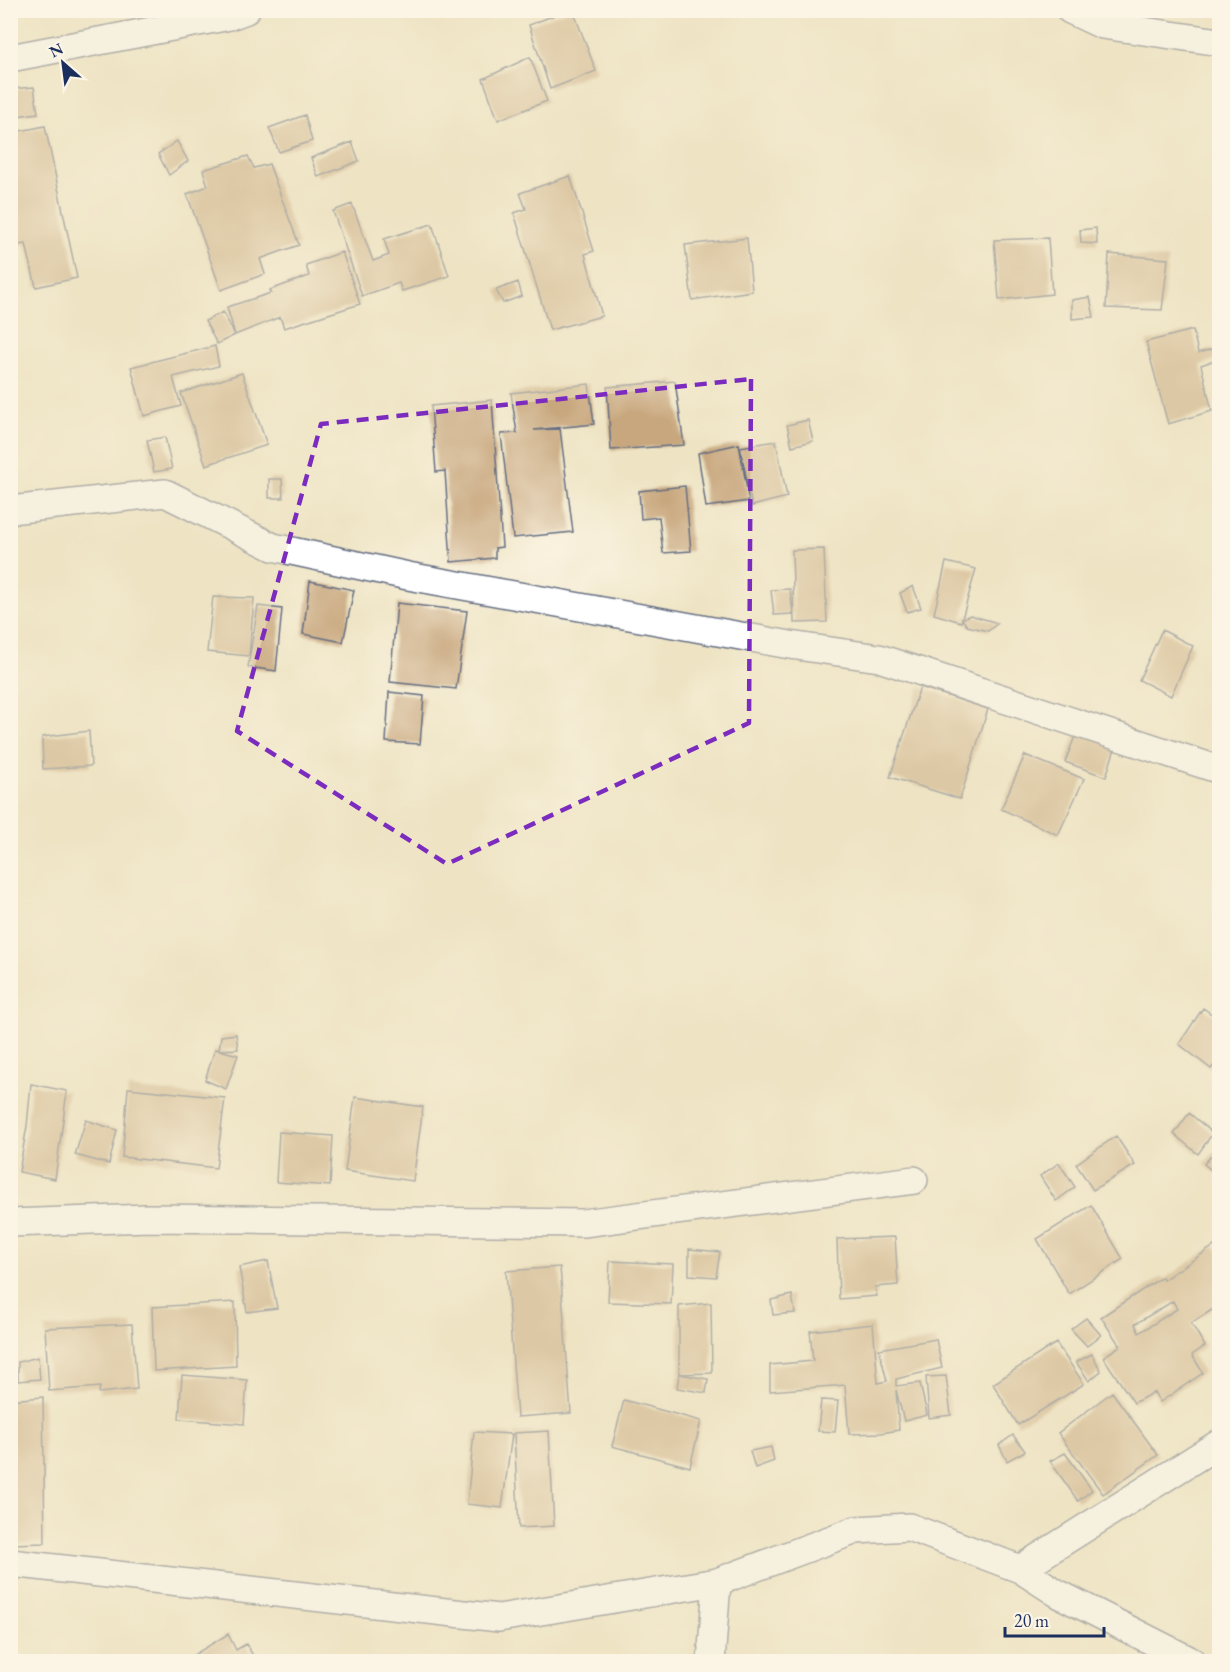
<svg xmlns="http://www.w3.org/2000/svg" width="1230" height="1672" font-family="'EB Garamond',serif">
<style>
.building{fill:#c8a77e;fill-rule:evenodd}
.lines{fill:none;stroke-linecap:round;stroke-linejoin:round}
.minor-casing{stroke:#656e82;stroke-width:30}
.minor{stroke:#fff;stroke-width:27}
.marked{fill:none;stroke:#7b2cbf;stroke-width:4.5;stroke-dasharray:12 8;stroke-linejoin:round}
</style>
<rect width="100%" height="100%" fill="#fcf5e5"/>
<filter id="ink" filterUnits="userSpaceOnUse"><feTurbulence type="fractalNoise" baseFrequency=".0167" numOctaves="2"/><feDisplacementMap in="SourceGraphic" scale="12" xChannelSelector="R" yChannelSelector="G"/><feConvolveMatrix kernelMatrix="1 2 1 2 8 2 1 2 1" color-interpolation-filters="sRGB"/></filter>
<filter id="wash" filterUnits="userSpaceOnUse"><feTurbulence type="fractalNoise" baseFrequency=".008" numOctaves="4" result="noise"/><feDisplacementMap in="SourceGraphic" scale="24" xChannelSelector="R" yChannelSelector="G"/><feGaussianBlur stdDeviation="1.35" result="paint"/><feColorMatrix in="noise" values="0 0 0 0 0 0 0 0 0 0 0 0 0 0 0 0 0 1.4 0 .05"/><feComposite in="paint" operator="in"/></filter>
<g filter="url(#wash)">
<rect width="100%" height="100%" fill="#eee4c4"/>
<g id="blocks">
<!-- building -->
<path class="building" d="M568,10H573L596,71L550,89L529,25Z
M530,57L547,101L498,120L483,79Z
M34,87L38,113L10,117V89Z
M305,115L312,141L279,152L269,128Z
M45,126L77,278L36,287L26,244L10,246V133Z
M177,141L188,161L169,175L158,154Z
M352,142L359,161L318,177L311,158Z
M248,156L254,168L269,164L299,245L260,259L265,274L221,290L187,194L208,186L203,170Z
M570,176L594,251L585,254L602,316L550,330L514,213L526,209L520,193Z
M352,204L373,261L389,255L384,239L432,224L449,276L402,291L399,283L362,296L333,211Z
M1096,228L1097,244L1081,243L1080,230Z
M747,238L752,291L692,300L685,245Z
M1048,238L1052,294L999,300L994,240Z
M342,252L360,304L284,328L280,317L235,335L217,344L205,321L223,312L235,335L227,307L271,293L270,290L309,276L306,265Z
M1109,254L1168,259L1162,310L1106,308Z
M10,269L16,292L10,293Z
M518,282L522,296L503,303L496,290Z
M1090,297L1094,317L1072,319V300Z
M1193,330L1198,353L1212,349L1215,360L1201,365L1212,411L1168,424L1146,342Z
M215,346L219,366L173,377L181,406L144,416L131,367Z
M242,373L267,445L206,465L181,393Z
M675,381L684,445L611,450L607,387Z
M589,384L594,424L534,430L560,429L573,532L513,538L501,434L517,433L511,393Z
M492,400L502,547L495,548V558L451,562L445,471L436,472L431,406Z
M808,420L813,441L792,446L787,425Z
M165,437L172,469L154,472L147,440Z
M776,441L787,497L752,506L740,447Z
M739,444L749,501L706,507L698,453Z
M269,479H282L283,498H269Z
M685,486L691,551L663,553L659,517L641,519L639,491Z
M824,549L827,622L794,623L792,550Z
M946,562L976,569L961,622L934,614Z
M310,581L354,590L343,642L303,634Z
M913,586L921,608L907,612L900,593Z
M790,589L793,614L774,615L771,590Z
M213,597L254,598L249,656L207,652Z
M397,603L467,611L456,689L390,682Z
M258,606L282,609L276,671L248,667Z
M970,615L998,623L988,631L967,626L962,619Z
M1162,630L1193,646L1171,696L1139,680Z
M920,687L988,709L960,799L890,777Z
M389,692L424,696L420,744L386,742Z
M1079,726L1117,742L1106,777L1065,762Z
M89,731L91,766L43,769L42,737Z
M1025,755L1084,779L1058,835L1001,809Z
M1203,1008L1220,1020V1057L1211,1069L1179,1044Z
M236,1034L238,1049L219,1050L238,1055L226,1089L205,1080L215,1049L219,1050L221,1036Z
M31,1084L67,1091L55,1179L19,1172L27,1126Z
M128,1088L225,1098L216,1168L122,1157Z
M355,1097L423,1107L413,1181L345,1171Z
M1220,1105V1123L1211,1118Z
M1189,1113L1213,1133L1198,1154L1174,1134Z
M86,1120L117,1130L109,1164L75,1155Z
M279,1132L333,1136L330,1186L276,1182Z
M1116,1136L1135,1165L1093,1190L1076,1164Z
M1220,1146V1178L1204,1164Z
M1059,1163L1075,1187L1056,1201L1040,1176Z
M1091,1205L1123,1259L1069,1294L1037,1239Z
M895,1237L898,1285L875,1287L877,1296L839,1299L837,1239Z
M1214,1246L1220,1254V1305L1191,1323L1205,1346L1192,1355L1203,1373L1160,1402L1154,1392L1134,1403L1103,1357L1120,1346L1101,1317L1162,1277L1163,1280ZM1173,1301L1177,1309L1139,1333L1135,1324Z
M689,1249L720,1252L716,1277L689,1275Z
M268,1261L277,1308L247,1312L239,1267Z
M610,1261L673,1264L671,1304L608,1302Z
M560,1267L571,1413L517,1417L506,1271Z
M792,1295L795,1313L773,1315L771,1300Z
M235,1302L236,1366L154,1371L152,1307Z
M711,1303L712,1373L679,1374V1306Z
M1086,1318L1101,1335L1087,1346L1071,1329Z
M132,1324L137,1389L99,1393L100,1387L49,1391L45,1328Z
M873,1324L878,1383L887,1381L879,1349L936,1339L942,1368L896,1379V1386L920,1383L927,1415L904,1421L896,1390L899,1430L881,1433L849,1434L845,1385L770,1391V1365L813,1361L810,1331Z
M1056,1343L1084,1384L1018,1425L993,1384Z
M1092,1354L1101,1371L1089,1381L1076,1362Z
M38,1357L40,1379L18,1381V1362Z
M679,1374L708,1379L706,1393L677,1388Z
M182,1375L247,1380L244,1424L179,1419Z
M946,1376L951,1415L929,1418L926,1377Z
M1112,1392L1158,1455L1103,1494L1058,1433Z
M43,1397L45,1543L10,1544V1400Z
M624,1400L701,1421L690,1467L612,1446Z
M821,1400L838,1401L835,1432L818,1431Z
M549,1431L554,1526L519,1528L514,1433Z
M474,1432L512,1434L502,1508L467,1504Z
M1013,1435L1025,1451L1007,1461L999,1445Z
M771,1447L774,1461L755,1468L750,1451Z
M1065,1453L1092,1490L1078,1501L1050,1461Z
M228,1634L236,1650L246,1644L257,1662H182Z"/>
</g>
</g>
<g filter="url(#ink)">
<use href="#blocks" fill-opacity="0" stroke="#656e82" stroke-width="1.5"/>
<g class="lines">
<!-- minor casing -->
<g class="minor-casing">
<path id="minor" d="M1070,10L1102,25L1220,42
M10,58L230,16L246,10
M10,510L165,493L273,547L408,576L790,645L879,658L1220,770
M10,1223L148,1218L583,1223L914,1180
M10,1563L499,1618L717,1582L856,1530L909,1527L1020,1569L1220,1443
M1020,1569L1057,1593L1193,1662
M711,1662L717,1582"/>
</g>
<!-- minor -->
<use href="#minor" class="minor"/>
</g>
</g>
<!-- marked area -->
<path d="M0 0H1230V1672H0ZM751,379L749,723L447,864L237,731L321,424Z" fill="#eee4c4" fill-opacity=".55" fill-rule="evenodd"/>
<path class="marked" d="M751,379L749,723L447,864L237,731L321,424Z"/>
<!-- margin -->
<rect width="1230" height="1672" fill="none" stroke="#fcf5e5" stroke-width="36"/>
<!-- north arrow -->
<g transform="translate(63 63) rotate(332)" stroke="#fcf5e5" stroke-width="4.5" paint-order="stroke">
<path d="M0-4.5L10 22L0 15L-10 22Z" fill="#1b2f5e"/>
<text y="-9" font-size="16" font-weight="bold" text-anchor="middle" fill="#1b2f5e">N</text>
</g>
<!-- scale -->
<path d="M1005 1627v9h99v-9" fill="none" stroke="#1b2f5e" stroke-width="3"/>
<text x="1014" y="1627" font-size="18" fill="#1b2f5e" stroke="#fcf5e5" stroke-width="4.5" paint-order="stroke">20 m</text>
</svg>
